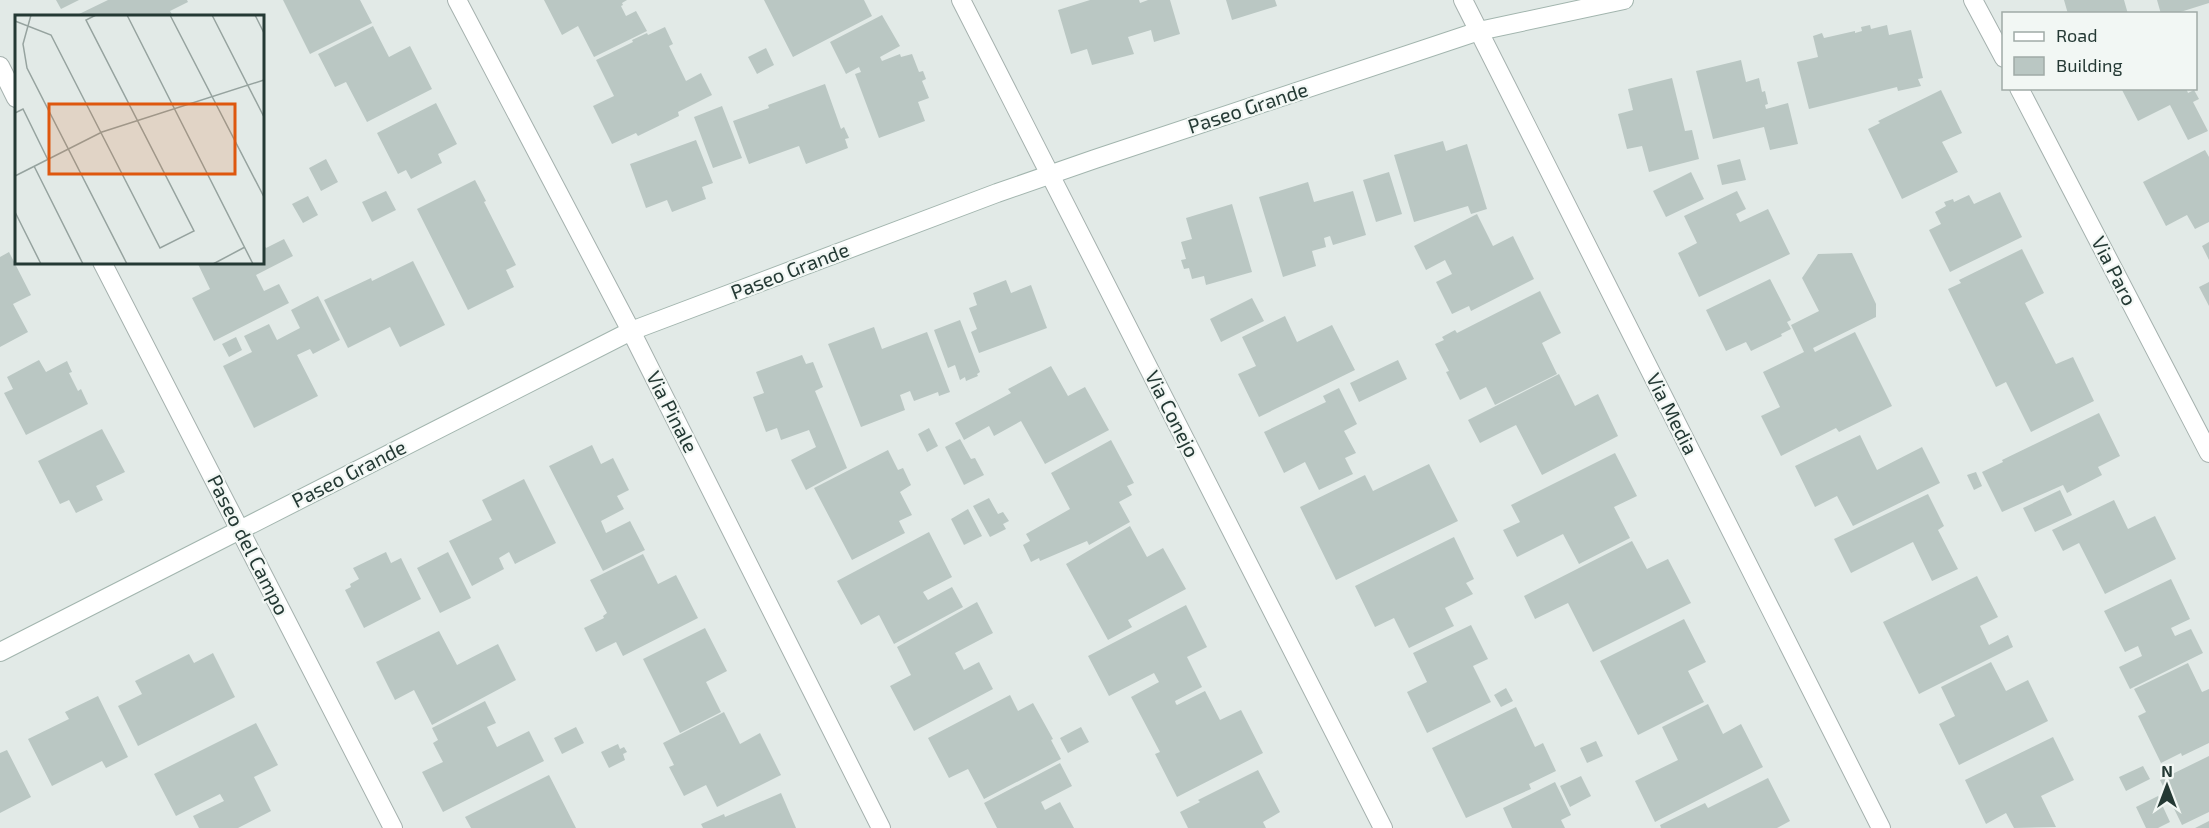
<svg xmlns="http://www.w3.org/2000/svg" width="2209" height="828" font-family="'Exo 2',sans-serif">
<style>
.building{fill:#bac7c3}
.lines{fill:none;stroke-linecap:round;stroke-linejoin:round}
.street-casing{stroke:#a5b1ae;stroke-width:20}
.secondary-casing{stroke:#a2b5ae;stroke-width:20}
.street{stroke:#fff;stroke-width:18}
.secondary{stroke:#fff;stroke-width:18}
.labels{text-anchor:middle;stroke-width:4.5;stroke-linejoin:round;paint-order:stroke}
.street-label{font-size:20px;fill:#243934;stroke:#f2f7f4}
.inset-road{fill:none;stroke:#96a39f;stroke-width:1.5}
.view{fill:#de570e;fill-opacity:0.15;stroke:#de570e;stroke-width:3}
.inset-edge{fill:none;stroke:#243934;stroke-width:3}
</style>
<rect width="100%" height="100%" fill="#e2eae7"/>
<!-- building -->
<path class="building" d="M56,0H79L61,9Z
M108,0H187L188,2L170,11L173,16H75Z
M283,0H360L372,23L310,54Z
M544,0H627L622,3L623,5L621,6L626,16L636,11L647,31L594,57L578,26L562,35Z
M764,0H864L872,16L793,57Z
M1090,0H1139L1140,3L1148,0H1170L1180,34L1154,42L1151,30L1128,37L1134,54L1092,65L1087,49L1071,54L1058,10Z
M1226,0H1275L1277,6L1232,20Z
M2064,0H2124L2128,14H2068Z
M2157,0H2209V3L2174,14H2161Z
M882,15L900,46L880,57L882,61L900,54L901,57L912,54L919,72L923,71L926,79L922,81L929,98L918,102L925,121L879,138L855,74L861,72L859,67L846,74L830,42Z
M1870,25L1871,29L1887,25L1889,35L1911,30L1923,78L1918,79L1921,86L1898,91L1897,87L1809,109L1797,62L1818,57L1813,36L1822,33L1824,38L1855,31V33L1862,31L1861,27Z
M373,26L389,57L410,46L432,89L367,122L346,82L335,87L318,54Z
M665,27L673,44L669,46L686,81L701,73L712,95L678,112L679,116L638,136L636,133L612,144L593,106L614,96L596,60L633,42L632,40L647,33L648,35Z
M766,48L774,65L757,74L748,57Z
M1741,60L1746,82L1759,78L1762,92L1765,91L1768,104L1765,105L1766,109L1788,103L1798,144L1770,150L1764,127L1713,139L1696,71Z
M1672,78L1685,131L1692,130L1699,159L1649,172L1642,146L1627,149L1618,114L1633,110L1628,89Z
M825,84L841,129L844,127L849,138L845,139L848,148L806,164L799,146L749,164L733,121L769,108L768,105Z
M2121,88H2186L2188,93L2194,90L2199,99L2193,102L2208,131L2188,140L2170,105L2138,121Z
M1941,90L1962,133L1942,142L1958,172L1902,199L1868,129L1880,123L1878,121Z
M436,103L457,144L438,154L442,163L411,179L406,170L398,174L377,133Z
M722,106L742,158L713,168L694,117Z
M696,140L713,183L702,187L706,199L672,212L667,200L646,208L630,164Z
M1443,141L1446,151L1467,144L1487,209L1471,214L1468,206L1414,222L1394,155Z
M2205,150L2209,157V222L2195,229L2187,215L2166,226L2143,182Z
M326,159L338,182L321,191L309,168Z
M1740,159L1746,180L1722,185L1717,165Z
M1389,172L1402,214L1376,222L1363,180Z
M1691,172L1704,199L1666,217L1653,191Z
M475,180L486,201L484,202L516,265L506,270L514,287L468,310L417,209Z
M1308,182L1314,202L1353,191L1366,235L1333,245L1330,236L1324,238L1326,247L1312,251L1316,266L1283,277L1259,197Z
M386,191L396,210L372,222L362,202Z
M1737,191L1746,209L1736,214L1740,222L1768,209L1790,254L1699,297L1678,253L1697,243L1684,216Z
M2000,192L2022,237L1950,272L1929,230L1941,224L1935,212L1946,206L1944,202L1953,199L1954,202L1969,195L1974,204Z
M308,196L318,215L303,223L292,204Z
M1232,204L1252,272L1206,285L1204,276L1192,279L1189,268L1184,269L1181,260L1186,259L1181,242L1192,239L1186,218Z
M1477,214L1493,246L1513,236L1534,279L1471,311L1469,306L1452,314L1436,282L1452,274L1445,260L1426,270L1414,246Z
M284,239L293,256L256,275L264,291L279,284L289,303L214,341L192,298L210,289L197,262H262V242L266,248Z
M2209,242V260L2202,246Z
M2022,249L2044,293L2025,303L2056,364L2073,357L2094,401L2031,432L2006,382L1996,387L1948,289L1961,283L1959,280Z
M9,252L31,295L13,304L28,332L0,347V257Z
M1852,253L1876,304V317L1813,348L1815,352L1855,332L1892,406L1839,432L1836,428L1781,456L1761,416L1780,407L1763,372L1804,352L1791,325L1819,311L1802,278L1818,254Z
M413,261L445,325L400,347L390,327L348,348L324,300L371,278L372,281Z
M1770,279L1791,320L1787,322L1791,329L1781,334L1782,336L1751,351L1746,342L1726,351L1706,310Z
M1006,280L1011,293L1031,285L1047,328L979,353L971,332L977,329L969,308L977,305L973,293Z
M2209,282V306L2199,287Z
M1540,291L1561,333L1542,343L1557,374L1495,405L1486,387L1460,400L1446,372L1449,371L1435,344L1444,340L1442,337L1455,330L1457,333Z
M318,296L340,340L313,354L310,349L297,355L318,396L254,428L223,366L252,352L244,336L269,324L277,340L300,328L291,310Z
M1252,298L1264,321L1221,342L1210,319Z
M1285,316L1297,342L1332,325L1355,370L1259,417L1238,374L1256,366L1242,337Z
M960,320L980,372L977,374L978,376L966,381L965,377L960,380L955,365L948,368L934,330Z
M874,327L882,349L927,332L950,392L939,396L938,392L914,401L910,391L900,395L905,410L861,427L828,344Z
M236,337L242,350L229,357L222,344Z
M802,355L806,364L813,362L823,387L815,391L847,468L806,490L791,460L816,447L809,430L781,440L777,428L766,432L753,397L764,393L756,372Z
M39,360L46,372L67,361L72,372L69,373L78,391L81,389L88,404L26,435L4,393L13,389L7,377Z
M1398,360L1407,379L1359,402L1350,383Z
M1051,366L1068,396L1085,387L1109,430L1045,464L1021,421L994,436L989,426L964,440L955,423L1011,393L1008,389Z
M1559,374L1575,406L1598,394L1618,436L1542,475L1516,425L1480,443L1468,420Z
M1339,388L1357,424L1344,431L1356,453L1345,458L1353,474L1319,490L1305,462L1284,473L1264,432L1326,402L1323,396Z
M2099,413L2120,456L2098,467L2102,475L2067,493L2063,485L2002,512L1982,472L2003,462L2002,460Z
M929,428L938,446L927,452L918,434Z
M102,429L125,472L96,486L103,500L76,513L69,500L60,504L38,461Z
M1860,435L1877,470L1922,447L1940,483L1853,526L1837,496L1815,507L1795,466Z
M960,439L971,459L975,458L984,475L964,485L945,447Z
M1111,440L1134,483L1127,486L1132,495L1119,502L1130,522L1089,545L1087,541L1040,561L1039,558L1031,562L1023,545L1030,541L1026,534L1070,509L1051,473Z
M592,445L601,464L613,458L629,490L617,496L624,509L601,521L606,533L630,521L645,550L603,571L549,466Z
M888,450L898,470L903,468L911,485L900,492L912,515L899,521L905,533L852,560L814,488Z
M1615,453L1637,496L1614,507L1630,538L1579,564L1563,534L1517,557L1503,530L1520,522L1511,505Z
M1429,464L1458,521L1336,580L1300,507L1365,475L1373,491Z
M1976,472L1982,486L1974,490L1967,475Z
M524,479L556,543L515,564L509,552L499,558L504,569L472,586L449,541L492,520L482,500Z
M2060,490L2072,515L2035,532L2023,508Z
M1928,494L1944,526L1938,530L1958,569L1932,581L1913,542L1851,573L1834,539Z
M989,498L998,514L1003,512L1009,521L1003,524L1006,529L990,537L973,506Z
M2114,500L2128,529L2155,516L2176,559L2105,594L2079,543L2063,551L2052,530Z
M968,509L982,536L964,545L951,519Z
M1130,526L1147,557L1163,548L1186,589L1128,620L1132,627L1108,640L1066,564Z
M929,532L952,577L923,592L928,600L952,587L963,607L894,644L879,615L861,625L837,581Z
M1454,537L1474,579L1466,583L1473,594L1445,608L1454,626L1409,648L1394,618L1375,627L1355,586Z
M1632,541L1647,569L1668,559L1691,603L1593,652L1568,603L1535,619L1524,596Z
M386,552L391,563L401,558L421,599L364,628L345,590L351,587L350,584L359,579L353,568Z
M448,552L471,598L440,613L417,568Z
M643,554L658,584L676,575L698,618L623,656L616,642L596,652L584,628L604,618L603,616L607,613L590,580Z
M1977,576L1998,617L1980,626L1989,645L2008,635L2013,647L1919,694L1883,622Z
M2171,579L2190,619L2171,628L2175,636L2191,629L2203,653L2130,689L2119,667L2142,656L2138,646L2125,652L2104,611Z
M977,602L993,633L955,653L964,670L979,662L993,689L914,731L890,686L911,675L897,647Z
M1186,605L1207,647L1187,657L1202,687L1175,701L1176,704L1177,705L1205,691L1220,720L1241,710L1263,753L1177,797L1155,754L1160,752L1131,697L1159,682L1154,673L1109,696L1088,656Z
M1684,619L1706,662L1688,671L1704,702L1638,735L1600,661Z
M1471,625L1488,659L1473,666L1491,702L1427,733L1407,692L1427,682L1413,653Z
M705,628L727,671L706,682L721,712L680,733L643,659Z
M439,631L457,665L498,644L516,680L432,725L414,690L395,700L376,662Z
M213,653L235,697L138,746L118,706L142,694L135,681L189,654L194,663Z
M1991,662L2006,691L2028,680L2048,721L1959,765L1939,724L1955,716L1941,687Z
M2188,663L2202,692L2209,689V743L2182,756L2181,753L2161,763L2138,716L2146,712L2134,689Z
M1506,688L1513,701L1501,707L1494,695Z
M1010,695L1018,711L1033,703L1053,739L1051,740L1061,759L984,799L968,769L949,778L928,738Z
M98,696L128,757L106,768L102,761L52,786L28,739L69,719L65,712Z
M485,701L496,723L487,727L497,747L529,731L544,761L443,812L422,772L443,762L433,743L438,740L432,728Z
M1708,704L1723,734L1741,724L1763,767L1655,822L1635,781L1678,760L1662,727Z
M1516,707L1535,747L1543,743L1556,771L1529,784L1531,789L1466,818L1432,748Z
M724,712L740,744L760,733L781,775L717,807L706,785L684,796L669,767L674,765L663,743Z
M256,723L278,765L254,777L271,811L238,828H199L193,816L224,801L220,794L176,816L154,774Z
M576,727L584,743L562,754L554,738Z
M1081,727L1089,742L1068,753L1060,738Z
M2053,737L2074,780L2041,796L2056,827L2014,828L2006,813L1986,824L1965,780Z
M1596,741L1603,756L1587,763L1580,748Z
M618,744L620,749L624,747L627,752L623,754L625,760L609,768L601,752Z
M7,750L31,797L0,813V753Z
M2209,756V812L2182,825L2160,780Z
M1060,763L1072,786L1041,802L1045,810L1060,802L1074,828H997L984,803Z
M2143,766L2150,779L2126,791L2119,777Z
M1258,770L1280,812L1263,822L1266,828H1188L1180,812L1200,802L1198,800Z
M549,775L576,828H471L465,817Z
M1581,776L1591,796L1570,807L1560,786Z
M1768,778L1790,821L1777,828H1661L1660,825L1705,803L1708,808Z
M1555,782L1571,815L1561,820L1565,828H1512L1503,808Z
M781,793L796,828H703L701,824L724,814L725,817Z
M2158,796L2170,822L2158,828H2146L2136,807Z
M2209,821V828H2195Z"/>
<g class="lines">
<!-- street casing -->
<g class="street-casing">
<path id="street" d="M457,0L631,331L881,828
M961,0L1383,828
M1463,0L1881,828
M1973,0L2004,58
M0,66L16,98
M2019,88L2209,453
M102,262L393,828"/>
</g>
<!-- secondary casing -->
<g class="secondary-casing">
<path id="secondary" d="M0,652L631,331L997,193L1095,159L1479,31L1624,0"/>
</g>
<!-- street -->
<use href="#street" class="street"/>
<!-- secondary -->
<use href="#secondary" class="secondary"/>
</g>
<g class="labels">
<!-- street labels -->
<g class="street-label">
<text transform="translate(1248 108) rotate(-18)" y="7">Paseo Grande</text>
<text transform="translate(790 271) rotate(-21)" y="7">Paseo Grande</text>
<text transform="translate(2114 271) rotate(63)" y="7">Via Paro</text>
<text transform="translate(672 412) rotate(63)" y="7">Via Pinale</text>
<text transform="translate(1172 414) rotate(63)" y="7">Via Conejo</text>
<text transform="translate(1672 414) rotate(63)" y="7">Via Media</text>
<text transform="translate(349 474) rotate(-27)" y="7">Paseo Grande</text>
<text transform="translate(248 545) rotate(63)" y="7">Paseo del Campo</text>
</g>
</g>
<!-- overview -->
<g transform="translate(15 15)">
<rect width="249" height="249" fill="#e2eae7"/>
<path class="inset-road" d="M16,0L8,29L12,53L112,249M112,0L238,249M155,0L249,182M197,0L249,102M240,0L249,18M0,6L36,20L145,233L179,216L71,5L81,0M0,98L8,94L33,145M19,151L68,249M0,161L87,117L249,65M0,197L26,249M198,249L230,232"/>
<path class="view" d="M34,89H220V159H34Z"/>
<rect width="249" height="249" class="inset-edge"/>
</g>
<!-- legend -->
<rect x="2002" y="12" width="195" height="78" fill="#f2f7f4" stroke="#a0aba7" stroke-width="1.5"/>
<rect x="2014" y="32" width="30" height="9" fill="#ffffff" stroke="#a0aba7" stroke-width="1.5"/>
<text x="2056" y="42" font-size="18" fill="#243934">Road</text>
<rect x="2014" y="57" width="30" height="18" fill="#bac7c3" stroke="#a0aba7" stroke-width="1.5"/>
<text x="2056" y="72" font-size="18" fill="#243934">Building</text>
<!-- north arrow -->
<g transform="translate(2167 786)" stroke="#f2f7f4" stroke-width="4.5" paint-order="stroke">
<path d="M0-4.5L10 22L0 15L-10 22Z" fill="#243934"/>
<text y="-9" font-size="16" font-weight="bold" text-anchor="middle" fill="#243934">N</text>
</g>
</svg>
